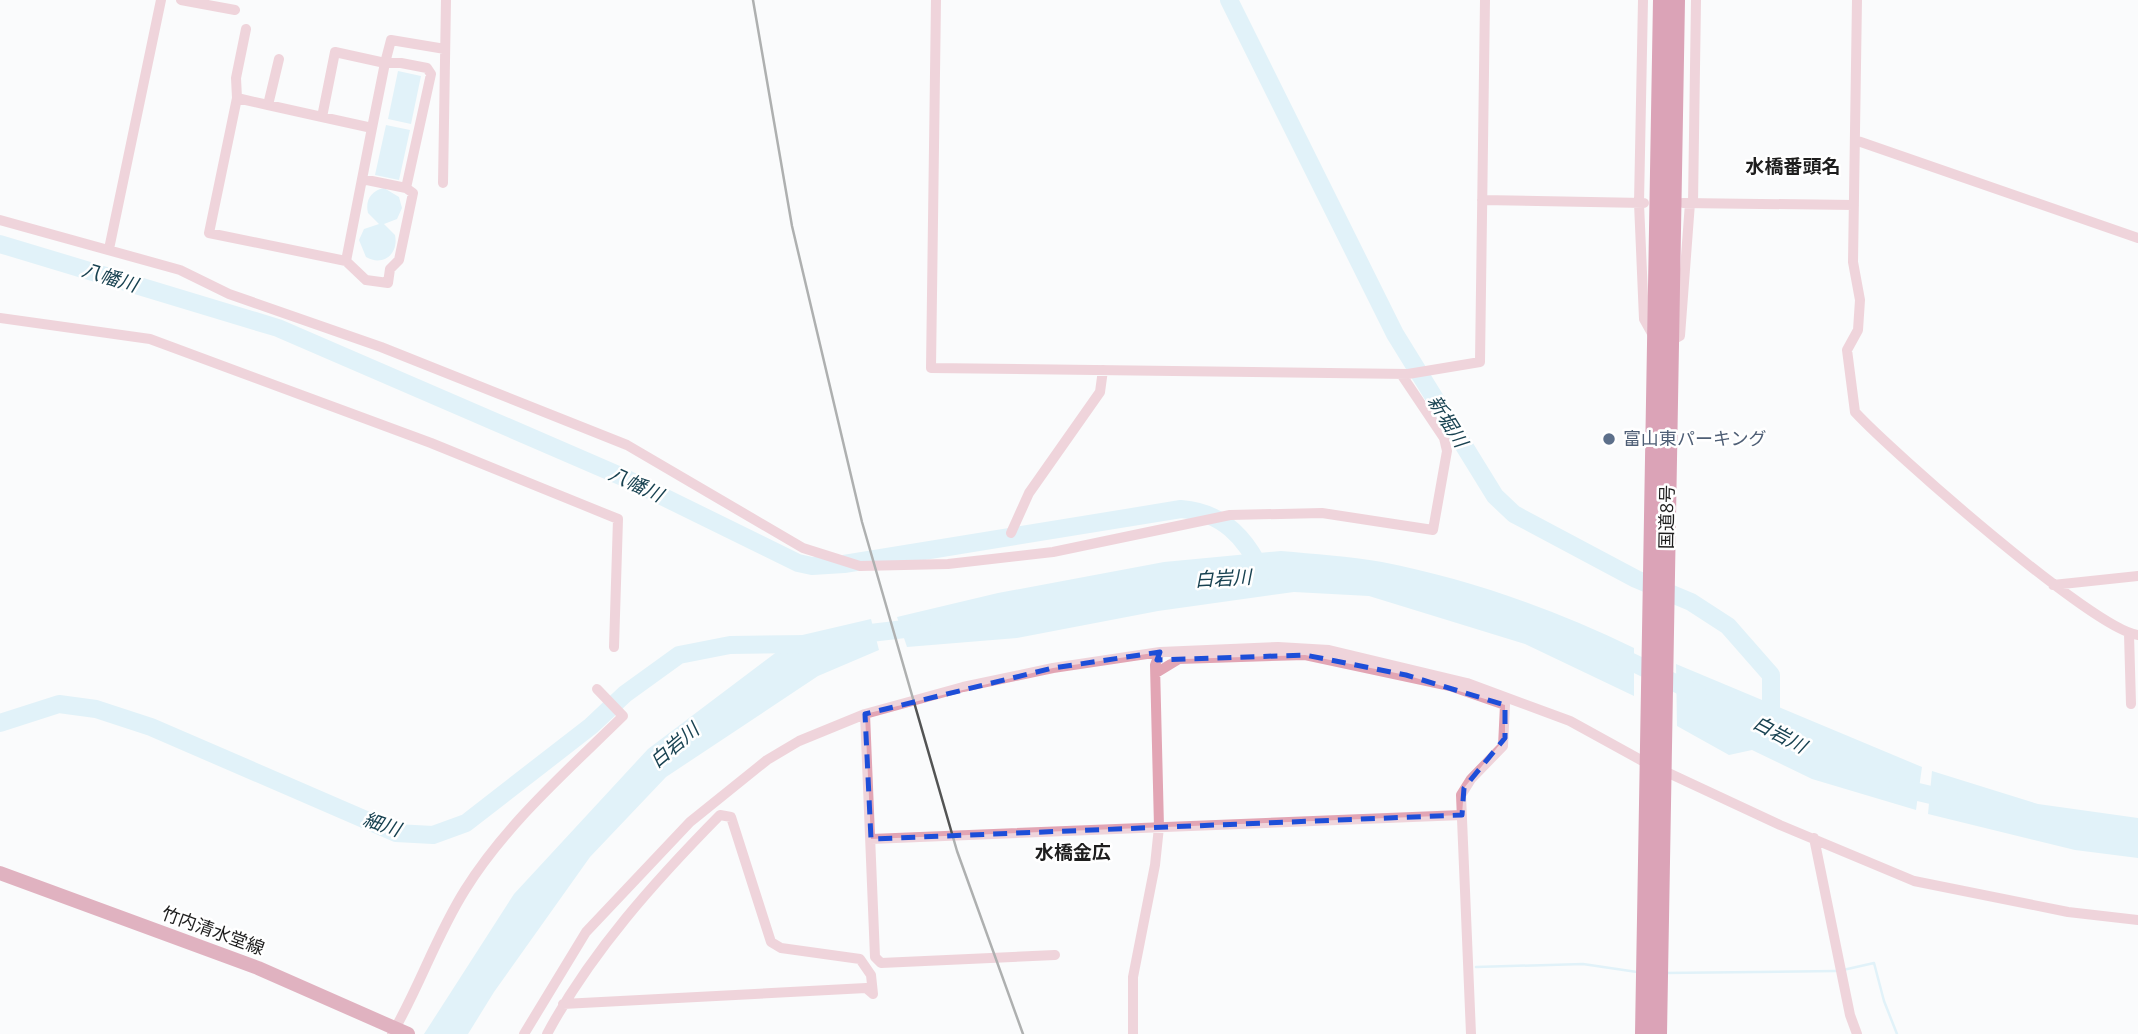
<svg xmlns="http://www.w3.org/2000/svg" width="2138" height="1034" font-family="'Open Sans','Noto Sans JP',sans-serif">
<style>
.water{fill:#c4e6f5}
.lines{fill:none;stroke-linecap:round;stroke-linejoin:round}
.stream{stroke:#c4e6f5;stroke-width:2.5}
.river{stroke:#c4e6f5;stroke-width:18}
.minor{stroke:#e2a5b4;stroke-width:10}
.major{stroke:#c25979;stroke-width:14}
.highway{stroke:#b53864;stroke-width:18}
.rail{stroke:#535454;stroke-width:2.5}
.marked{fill:none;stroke:#1d4ed8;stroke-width:5;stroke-dasharray:14 9;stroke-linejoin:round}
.service-dot{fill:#5c6f8a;stroke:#fff;stroke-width:2.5}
.labels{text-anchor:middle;stroke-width:5;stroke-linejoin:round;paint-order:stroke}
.service-label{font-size:18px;fill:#4e5e75;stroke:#fff;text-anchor:start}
.street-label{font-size:18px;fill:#1e1e1e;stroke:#fff}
.neighbourhood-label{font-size:19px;font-weight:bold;fill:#1e1e1e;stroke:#fff}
.water-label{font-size:19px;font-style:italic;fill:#184251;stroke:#fff}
</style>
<rect width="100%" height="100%" fill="#fafbfc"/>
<!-- water -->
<path class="water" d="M398,71L421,76L411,124L388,119Z
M386,125L410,130L399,180L375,175Z
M384,188L399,197L402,208L397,219L384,224L395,235C399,254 383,267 366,257L359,240L364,229L379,224L368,213C365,200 371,191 384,188Z
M1281,551C1314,554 1349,556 1382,562C1469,579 1554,609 1634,648V696L1525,644L1369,596L1294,592L1158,611L1017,638L907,647L897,617L998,593L1164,562Z
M871,619L879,650L818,676L666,777L590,857L494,992L468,1034H424L514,894L648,749L798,636Z
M1676,664L1922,767L1916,810L1812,779L1752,750L1729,755L1677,726Z
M1932,771L2038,804L2138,818V858L2075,850L1928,814Z"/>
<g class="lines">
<!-- stream -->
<path class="stream" d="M1476,967L1583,964L1637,972
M1843,970L1874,963L1884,1001L1897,1034
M1664,973L1836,971"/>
<!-- river -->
<path class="river" d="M1229,0L1395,334L1495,496L1514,514L1636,579L1691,602L1728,626L1771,675V728
M0,244L278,328L625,478L798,563L812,566L844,564L1181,509C1222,512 1246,537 1262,573
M853,635L922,627
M1613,653L1698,694
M0,723L59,704L96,709L151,727L396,833L433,835L466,823L591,726L625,694L679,655L730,645L809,644
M1897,787L1952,800"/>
<!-- minor -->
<path class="minor" d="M181,0L235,10
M936,0L931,368L1408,374L1480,362L1485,0
M1643,0L1639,203L1644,319L1654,337
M1857,0L1853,262L1860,300L1858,330L1847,350L1855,412C1891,451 2095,631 2138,635
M279,59L268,105L237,98L209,233L346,261L366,280L388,283L390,269L399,260L413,193L406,188L431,74L427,68L401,63H385L372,128L322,117L335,52L385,63L391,40L445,49
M237,98L236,78L246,29
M268,105L322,117
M1855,140L2138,238
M362,179L406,188
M443,183L446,0
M1482,200L1644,203
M1683,203L1854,205
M1693,203L1696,0
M0,220L180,270L229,294L381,347L627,445L803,548L860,566L948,564L1053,552L1230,515L1322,513L1433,530L1447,451L1444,438L1401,374
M109,249L161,0
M346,261L372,128
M0,318L150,339L431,443L618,519L614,647
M1671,341L1680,336L1690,203
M1011,533L1029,493L1100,392L1103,370
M2053,585L2138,576
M2129,634L2131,704
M1156,673L1179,659L1305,655L1450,686L1505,705L1503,746L1471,779L1461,795L1471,1034
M865,714L875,957L881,963L1055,955
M1662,770L1780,825L1914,881L2068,912L2138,920
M1814,838L1850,1015L1857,1034
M871,839L1462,815
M563,1004L866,988L873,994
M392,1034C419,988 436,936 465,890C506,824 568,770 623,716L597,689
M524,1034L586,932L690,822L767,760L799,741L865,714L963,687L1053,668L1160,652L1278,647L1329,650L1467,683L1570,721L1648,764
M547,1034C591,952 655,881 720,815L731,817L771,942L781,948L860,959L871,975L873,994
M1133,1034V977L1155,865L1159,827L1155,665L1160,652"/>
<!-- major -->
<path class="major" d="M0,873L258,968L408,1034"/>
<!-- highway -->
<path class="highway" d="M1644,1034L1662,0
M1658,1034L1676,0"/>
<!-- rail -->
<path class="rail" d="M753,0L792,226L862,522L957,851L1023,1034"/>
</g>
<!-- marked area -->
<path d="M0 0H2138V1034H0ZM1160,652L1157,660L1305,655L1406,675L1505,705V738L1464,788L1462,815L871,839L865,714L1053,668Z" fill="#fafbfc" fill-opacity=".55" fill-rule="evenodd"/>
<path class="marked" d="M1160,652L1157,660L1305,655L1406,675L1505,705V738L1464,788L1462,815L871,839L865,714L1053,668Z"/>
<!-- markers -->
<circle class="service-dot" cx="1609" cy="439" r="7"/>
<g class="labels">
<!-- service labels -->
<g class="service-label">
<text x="1623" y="445">富山東パーキング</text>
</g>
<!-- street labels -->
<g class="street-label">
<text transform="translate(1667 517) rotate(-89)" y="6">国道8号</text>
<text transform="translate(213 931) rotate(20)" y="6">竹内清水堂線</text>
</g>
<!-- neighbourhood labels -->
<g class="neighbourhood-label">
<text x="1793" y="173">水橋番頭名</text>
<text x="1073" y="859">水橋金広</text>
</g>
<!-- water labels -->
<g class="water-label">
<text transform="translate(110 277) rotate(17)" y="7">八幡川</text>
<text transform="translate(1448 421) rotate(58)" y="7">新堀川</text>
<text transform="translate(636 484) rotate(25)" y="7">八幡川</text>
<text transform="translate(1223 578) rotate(-3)" y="7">白岩川</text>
<text transform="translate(1780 734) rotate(28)" y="7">白岩川</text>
<text transform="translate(674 745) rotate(-40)" y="7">白岩川</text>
<text transform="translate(382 824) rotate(19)" y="7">細川</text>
</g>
</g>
</svg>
